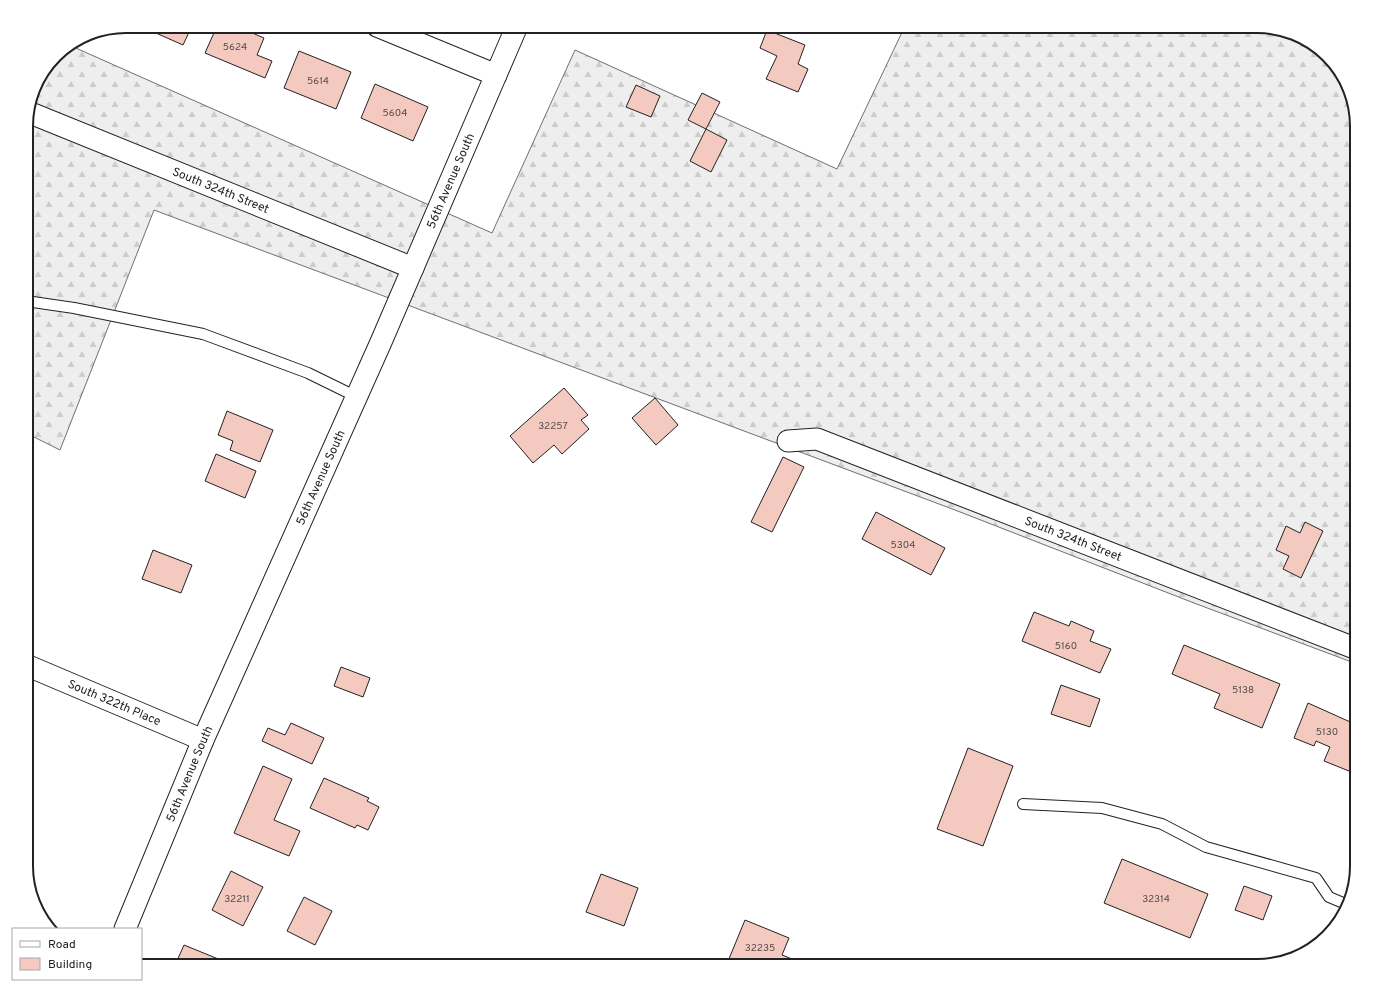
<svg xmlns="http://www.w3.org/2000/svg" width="1383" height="992" font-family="Overpass,sans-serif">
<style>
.forest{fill:url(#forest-firs);stroke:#6f6f6f}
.building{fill:#f3c9c0;stroke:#222}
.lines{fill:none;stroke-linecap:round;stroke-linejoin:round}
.lane-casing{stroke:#222;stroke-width:12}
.street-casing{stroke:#222;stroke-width:23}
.lane{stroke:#fff;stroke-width:10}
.street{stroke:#fff;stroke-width:21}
.labels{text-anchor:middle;stroke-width:3;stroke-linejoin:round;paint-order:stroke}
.number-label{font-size:10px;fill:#564c4a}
.street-label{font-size:12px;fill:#222;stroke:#fff}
.rim{fill:none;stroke:#222;stroke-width:2}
</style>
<defs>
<pattern id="forest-firs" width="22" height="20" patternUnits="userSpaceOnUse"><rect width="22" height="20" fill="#eee"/><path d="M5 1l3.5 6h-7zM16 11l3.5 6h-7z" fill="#ccc"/></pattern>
</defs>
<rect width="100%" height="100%" fill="#fff"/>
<!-- forest -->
<path class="forest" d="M905,26H1258L1290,31L1318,46L1347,81L1357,125V664L1194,603L955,510L154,210L60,450L26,433V119L36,81L60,51L69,45L492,233L575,50L837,169Z"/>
<!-- building -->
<path class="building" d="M140,26H192L183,45Z
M217,26H236L264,38L257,55L272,61L265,78L205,53Z
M767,30L805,45L798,64L808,69L798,92L766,79L777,56L760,48Z
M299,51L351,72L336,109L284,88Z
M375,84L428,107L413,141L361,118Z
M636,85L660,96L651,117L626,107Z
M702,93L720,102L706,129L688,120Z
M706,129L727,140L711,172L690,161Z
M564,388L588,415L581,420L589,429L562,454L554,445L533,463L510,436Z
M655,398L678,425L656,445L632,418Z
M227,411L273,430L260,462L230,450L233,441L218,435Z
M216,454L256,471L245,498L205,481Z
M783,457L804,467L772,532L751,522Z
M876,512L945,548L931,575L862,539Z
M1305,522L1323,531L1301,578L1283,569L1289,556L1276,550L1286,526L1300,533Z
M153,550L192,565L181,593L142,579Z
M1034,612L1069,626L1071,621L1094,631L1090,641L1111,649L1100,673L1022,641Z
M1184,645L1280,684L1262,728L1214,708L1220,694L1172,674Z
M341,667L370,678L363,697L334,686Z
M1061,685L1100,699L1090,727L1051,714Z
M1308,703L1357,725V751L1349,771L1324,761L1330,747L1316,741L1314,746L1294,738Z
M291,723L324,738L312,764L262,741L268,728L285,735Z
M968,748L1013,766L983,846L937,829Z
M263,766L292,779L274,820L300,831L289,856L234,833Z
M324,778L369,798L367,801L379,807L368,830L357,825L355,828L310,808Z
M1122,859L1208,894L1190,938L1104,903Z
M231,871L263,887L243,926L212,910Z
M601,874L638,888L624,926L586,912Z
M1244,886L1272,896L1263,920L1235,910Z
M304,897L332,911L315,945L287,931Z
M745,920L789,938L782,955L797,961L795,966H726Z
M184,945L233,965L184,966L176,963Z"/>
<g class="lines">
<!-- lane casing -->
<g class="lane-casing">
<path id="lane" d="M26,301L74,308L203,334L308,373L357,397
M1023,804L1102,808L1162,824L1206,847L1316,878L1329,897L1348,905"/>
</g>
<!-- street casing -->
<g class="street-casing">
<g id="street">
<path d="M377,26L496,75"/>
<path id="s1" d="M28,112L413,268"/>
<path id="s2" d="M788,441L817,439L1357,649"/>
<path id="s3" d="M26,665L203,740"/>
<path id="s4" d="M125,929L203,740L381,342L517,26"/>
</g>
</g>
<!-- lane -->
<use href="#lane" class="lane"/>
<!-- street -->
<use href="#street" class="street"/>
</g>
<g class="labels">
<!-- number labels -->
<g class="number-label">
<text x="235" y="50">5624</text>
<text x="318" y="84">5614</text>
<text x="395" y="116">5604</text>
<text x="553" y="429">32257</text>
<text x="903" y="548">5304</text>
<text x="1066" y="649">5160</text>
<text x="1243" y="693">5138</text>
<text x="1327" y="735">5130</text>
<text x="237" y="902">32211</text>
<text x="1156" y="902">32314</text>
<text x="760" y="951">32235</text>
</g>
<!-- street labels -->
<g class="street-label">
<text dy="4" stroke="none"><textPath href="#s4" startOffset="816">56th Avenue South</textPath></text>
<text dy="4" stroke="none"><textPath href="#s1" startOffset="208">South 324th Street</textPath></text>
<text dy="4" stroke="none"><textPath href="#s4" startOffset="492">56th Avenue South</textPath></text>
<text dy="4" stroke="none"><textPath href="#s2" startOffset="304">South 324th Street</textPath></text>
<text dy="4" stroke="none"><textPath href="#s3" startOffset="96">South 322th Place</textPath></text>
<text dy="4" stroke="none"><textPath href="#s4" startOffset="168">56th Avenue South</textPath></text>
</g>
</g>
<!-- crop -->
<path d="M0 0H1383V992H0ZM126 33H1257A93 93 0 0 1 1350 126V866A93 93 0 0 1 1257 959H126A93 93 0 0 1 33 866V126A93 93 0 0 1 126 33Z" fill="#fff" fill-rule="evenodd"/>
<path class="rim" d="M126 33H1257A93 93 0 0 1 1350 126V866A93 93 0 0 1 1257 959H126A93 93 0 0 1 33 866V126A93 93 0 0 1 126 33Z"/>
<!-- legend -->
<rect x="12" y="928" width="130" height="52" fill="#ffffff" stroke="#a7a7a7"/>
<rect x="20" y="941" width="20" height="6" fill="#ffffff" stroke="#a7a7a7"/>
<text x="48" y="948" font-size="12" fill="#222222">Road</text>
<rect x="20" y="958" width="20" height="12" fill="#f3c9c0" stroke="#a7a7a7"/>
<text x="48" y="968" font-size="12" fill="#222222">Building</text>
</svg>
